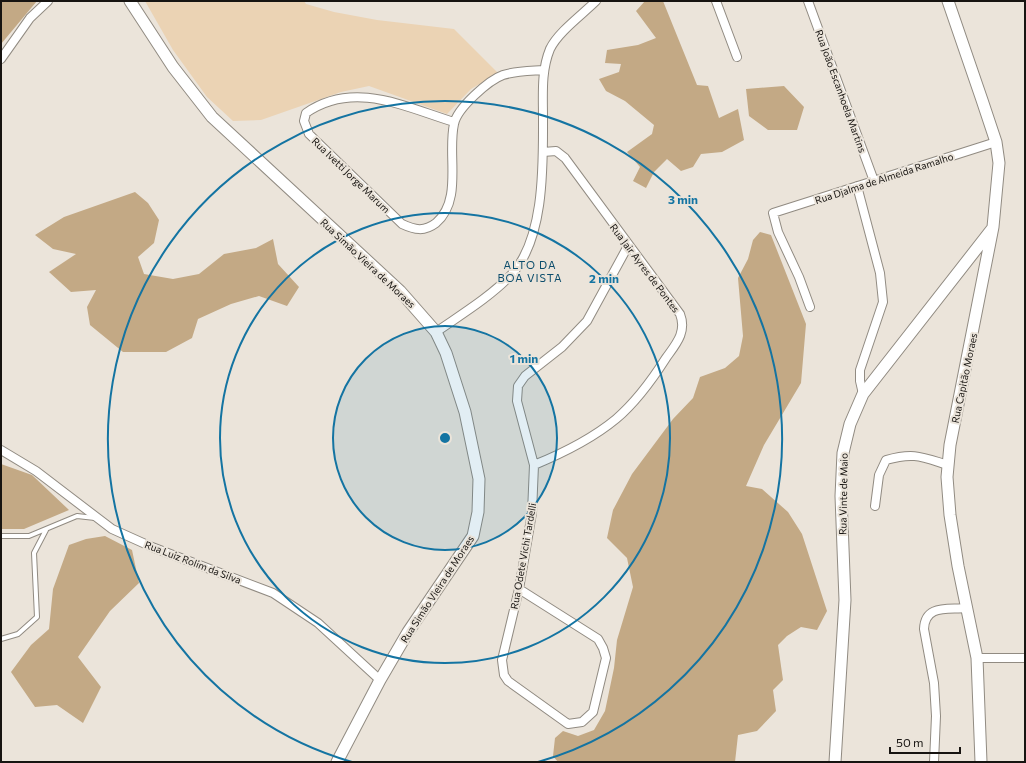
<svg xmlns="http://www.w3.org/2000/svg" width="1026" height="763" font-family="Commissioner,sans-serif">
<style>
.green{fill:#ebd3b4}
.forest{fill:#c3a985}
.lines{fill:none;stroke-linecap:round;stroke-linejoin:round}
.lane-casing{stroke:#918b82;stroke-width:6}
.street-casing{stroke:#918b82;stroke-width:10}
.secondary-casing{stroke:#918b82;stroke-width:13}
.lane{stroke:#fff;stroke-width:4}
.street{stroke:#fff;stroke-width:8}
.secondary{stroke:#fff;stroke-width:11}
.ring{fill:none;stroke:#1474a2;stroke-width:2}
.labels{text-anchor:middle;stroke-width:4;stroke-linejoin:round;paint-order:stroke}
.street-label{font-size:10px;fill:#171411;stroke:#ebe4da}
.neighbourhood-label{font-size:11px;letter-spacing:1px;fill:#0c4d6c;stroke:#ebe4da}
.centre{fill:#1474a2;stroke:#ebe4da;stroke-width:2}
.ring-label{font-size:12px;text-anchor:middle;font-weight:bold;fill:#1474a2;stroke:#ebe4da;stroke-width:4;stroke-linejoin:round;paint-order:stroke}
</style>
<rect width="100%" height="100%" fill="#ebe4da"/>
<!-- green -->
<path class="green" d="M145,1H304L306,4L334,12L377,20L454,29L498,73L471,89L447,114L369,86L341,92L261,120L233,121L207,97L173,50Z"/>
<!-- forest -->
<path class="forest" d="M1,1H37L1,44Z
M645,1H663L697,85L708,86L719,118L738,109L744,140L722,152L701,154L693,167L681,171L667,159L654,172L646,188L633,181L640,167L627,152L652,134L654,125L625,101L606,91L599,79L619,72L621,64L605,63L607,50L638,45L656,38L636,11Z
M784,86L804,107L797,130H768L749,116L746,89Z
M135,192L148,203L159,220L154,243L138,257L144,274L173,279L199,274L224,254L256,248L273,239L278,264L299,287L287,306L259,296L231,304L198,319L192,338L166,352H123L90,325L87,307L96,290L71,292L49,272L76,254L53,249L35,235L64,217Z
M760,232L771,235L806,324L801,383L764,445L746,486L762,489L788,512L802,534L827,611L817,630L801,627L787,636L778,645L783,680L773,690L776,711L757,731L738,735L735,762H558L553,756L555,738L563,731L578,736L594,730L605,711L614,668L617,640L633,587L627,558L607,538L613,510L632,474L673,419L693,398L700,377L725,368L739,356L743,336L738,278L748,259L753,240Z
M1,464L32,475L69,510L24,529H1Z
M105,536L132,550L139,583L110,611L78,657L101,687L83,723L57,705L35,707L11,672L31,645L49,629L53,589L69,545L86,539Z"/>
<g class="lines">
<!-- lane casing -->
<g class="lane-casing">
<path id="lane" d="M1,536H29L77,516L95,518
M1,639L18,634L37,617L34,553L46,530"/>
</g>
<!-- street casing -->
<g class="street-casing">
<path id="street" d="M716,1L737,57
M808,1L874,181
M1,59L30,18L48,1
M454,122C405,107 354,80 306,113L304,121L309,134L402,224C415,230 424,232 436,223C463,200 447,155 454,124C457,108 489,80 503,75C516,71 529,71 543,70
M857,186L880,273L883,302L860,370V381L863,394
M810,307L799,277L778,232L773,213L996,142
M436,332C462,314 490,297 511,275C545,239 543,164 543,118C543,94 541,71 550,49C558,32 583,14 596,1
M1,450L36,471L112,529L152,547L273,593L318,623L380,680
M534,465C561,454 593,438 616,419C636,402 652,380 666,358C676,344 687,332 680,314L565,158L556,151L543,152
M875,506L879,475L886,460C914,452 922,457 948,465
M519,589L598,639L603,648L606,658L593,712L582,722L568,724L508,681L504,675L502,660L519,589L532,513L534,465L517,401L518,386L525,376L562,347L587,321L628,246
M977,658H1025
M934,762L936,716L934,683L924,629C925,604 948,610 966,608"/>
</g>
<!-- secondary casing -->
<g class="secondary-casing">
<path id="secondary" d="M130,1L173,67L212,117L400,291L436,332L446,353L465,412L479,479L478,512L473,536L408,632L380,680L337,762
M948,1L982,100L996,142L999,163L993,227L950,445L947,477L950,515L958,566L977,658L981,762
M835,762L845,600L841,496L843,453L850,424L863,394L992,229"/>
</g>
<!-- lane -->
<use href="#lane" class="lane"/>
<!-- street -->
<use href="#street" class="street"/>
<!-- secondary -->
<use href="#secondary" class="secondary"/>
</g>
<!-- distance rings -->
<circle cx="445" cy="438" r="112" fill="#1474a2" fill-opacity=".12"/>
<g class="ring">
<circle cx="445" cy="438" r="112"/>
<circle cx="445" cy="438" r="225"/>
<path d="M352 762A337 337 0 1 1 538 762"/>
</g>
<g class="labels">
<!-- street labels -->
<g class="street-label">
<text transform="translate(841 91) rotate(70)" y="4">Rua João Escanhoela Martins</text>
<text transform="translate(351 175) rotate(44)" y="4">Rua Ivetti Jorge Marum</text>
<text transform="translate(884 178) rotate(-18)" y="4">Rua Djalma de Almeida Ramalho</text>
<text transform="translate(368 263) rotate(43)" y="4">Rua Simão Vieira de Moraes</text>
<text transform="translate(645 268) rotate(53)" y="4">Rua Jair Ayres de Pontes</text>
<text transform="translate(964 378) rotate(-78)" y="4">Rua Capitão Moraes</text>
<text transform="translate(843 494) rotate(-89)" y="4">Rua Vinte de Maio</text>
<text transform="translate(523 556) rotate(-80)" y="4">Rua Odete Vichi Tardelli</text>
<text transform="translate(193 562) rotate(21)" y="4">Rua Luiz Rolim da Silva</text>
<text transform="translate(437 589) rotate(-57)" y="4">Rua Simão Vieira de Moraes</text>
</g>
<!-- neighbourhood labels -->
<g class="neighbourhood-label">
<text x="530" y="269">ALTO DA<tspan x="530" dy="13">BOA VISTA</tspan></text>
</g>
</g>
<circle cx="445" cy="438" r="6" class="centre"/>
<g class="ring-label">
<text x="683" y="204">3 min</text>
<text x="604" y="283">2 min</text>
<text x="524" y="363">1 min</text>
</g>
<!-- border -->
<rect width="1026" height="763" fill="none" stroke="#171411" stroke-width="4"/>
<!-- scale -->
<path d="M890 747v6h70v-6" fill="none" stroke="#171411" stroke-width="2"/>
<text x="896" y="747" font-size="12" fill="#171411" stroke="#ebe4da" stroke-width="3" paint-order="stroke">50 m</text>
</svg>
